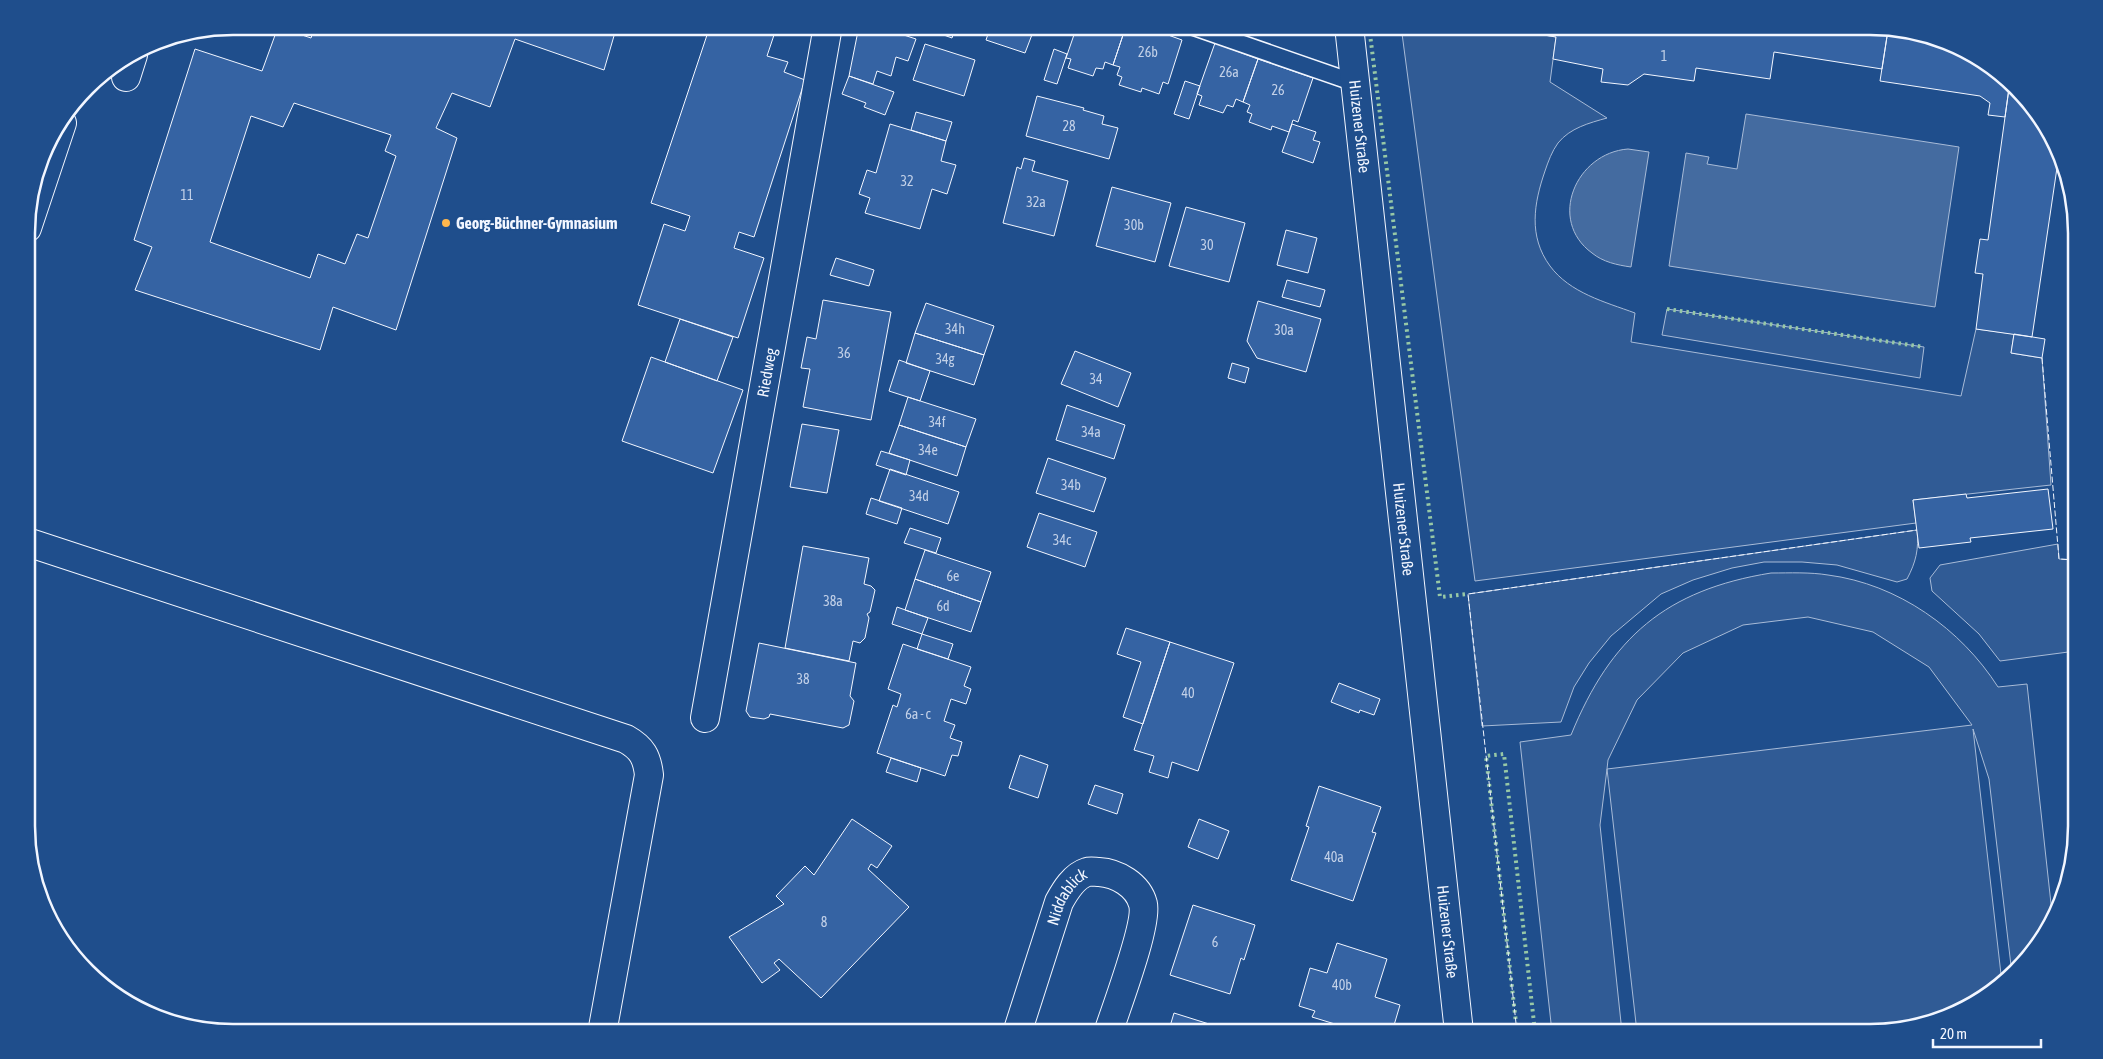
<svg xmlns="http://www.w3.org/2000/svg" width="2103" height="1059" font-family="'Asap Condensed',sans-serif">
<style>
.green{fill:#305b95;stroke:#a8bbd7;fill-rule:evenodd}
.water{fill:#446ba0;stroke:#a8bbd7}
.building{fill:#3563a3;stroke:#f2f6ff;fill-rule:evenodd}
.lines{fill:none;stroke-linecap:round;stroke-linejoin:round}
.service-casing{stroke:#f2f6ff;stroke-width:19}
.minor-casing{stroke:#f2f6ff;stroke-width:30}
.service{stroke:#1f4e8c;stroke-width:16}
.minor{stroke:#1f4e8c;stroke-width:28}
.hedge{stroke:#97c8a6;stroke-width:4;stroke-dasharray:2.5 4;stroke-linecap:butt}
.fence{stroke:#f2f6ff;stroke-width:1;stroke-dasharray:6 2.5;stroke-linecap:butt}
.poi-dot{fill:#ffb74d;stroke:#1f4e8c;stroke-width:2}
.labels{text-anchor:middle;stroke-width:4;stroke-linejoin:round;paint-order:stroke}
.number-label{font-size:14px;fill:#c3d1e8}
.street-label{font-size:16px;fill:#f2f6ff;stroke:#1f4e8c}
.poi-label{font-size:16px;font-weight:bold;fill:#f2f6ff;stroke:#1f4e8c;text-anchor:start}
.rim{fill:none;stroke:#f2f6ff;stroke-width:2.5}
</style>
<rect width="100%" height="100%" fill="#1f4e8c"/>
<!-- green -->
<path class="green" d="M1401,26H1490L1556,37L1550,82L1607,118C1589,123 1570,128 1558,143C1552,151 1548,162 1545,171C1534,203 1528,236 1550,266C1570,293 1605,302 1635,313L1631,342L1961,396L1976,329L2014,334L2011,353L2042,358L2051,485L1913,500L1916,523L1475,581Z
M1667,309L1924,347L1920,378L1662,335Z
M1917,530C1919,549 1916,562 1907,579L1897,582L1837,565L1802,562H1764L1732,568L1693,580L1661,594L1611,636L1589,663L1574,687L1561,722L1482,726L1468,594Z
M2058,544L2059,559L2076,560V651L2000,661L1979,634L1932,591L1930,578L1940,565Z
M1771,573C1790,573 1810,572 1828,575C1898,584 1961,629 1998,687L2027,684L2053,922L2025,963L2012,974L1989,779L1973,729L2002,983L1985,998L1936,1022L1883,1032H1637L1607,769L1600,825L1622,1032H1552L1520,742L1571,735C1611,637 1666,590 1771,573ZM1808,617L1873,632L1929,667L1972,725L1607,769L1608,760L1637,700L1683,653L1743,625Z
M2076,684L2077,778L2068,694Z"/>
<!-- water -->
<path class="water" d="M1746,114L1959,147L1935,307L1669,266L1686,153L1709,157L1707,164L1737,169Z
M1628,149L1649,152L1631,267C1617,265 1603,262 1592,253C1547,220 1576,153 1628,149Z"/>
<!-- building -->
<path class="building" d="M315,26H611L616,29L604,70L515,39L490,107L452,93L436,128L457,138L396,330L333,307L320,350L135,290L152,247L134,240L195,49L262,71L278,27L311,38ZM294,103L391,135L385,151L396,156L368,238L357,234L345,264L318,254L310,278L210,242L251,116L283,127Z
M710,26H777L767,56L788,62L784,72L805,80L754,237L739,232L734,248L764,258L738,338L638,305L664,224L685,231L690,216L651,203Z
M859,26H876L916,39L908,61L896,57L891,76L877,71L873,84L849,76Z
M919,26H952L949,34L953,35L952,38Z
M974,26H1032L1030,31L1033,32L1025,53L986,40L989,31Z
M1077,26H1126L1113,65L1105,62L1103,69L1096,68L1093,76L1068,68L1071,59L1066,58Z
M1126,26H1143L1182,40L1168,84L1163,82L1159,94L1142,88L1141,92L1119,85L1122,77L1117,75L1120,67L1113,65Z
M1490,26H1870L1888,30L1882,69L1774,52L1770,79L1696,68L1694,81L1644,74L1628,85L1601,82L1603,69L1553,59L1556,37Z
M1888,30L1961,47L2006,77L2010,81L2005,117L1988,115L1990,103L1980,96L1880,81Z
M1215,43L1258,59L1243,102L1236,99L1233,107L1227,105L1223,113L1199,105L1202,96L1197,94Z
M925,44L975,60L964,96L913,80Z
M1054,49L1067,54L1057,84L1044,80Z
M1258,59L1313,78L1298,122L1293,120L1289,132L1272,126L1271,130L1249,122L1252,114L1247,112L1250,105L1243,102Z
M849,76L894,92L885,115L864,107L866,103L842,94Z
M1185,81L1200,86L1189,119L1174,114Z
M2010,81L2042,118L2058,161L2032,337L1976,329L1983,274L1975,273L1980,239L1988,240Z
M1037,96L1084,108L1083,110L1104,116L1102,124L1118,128L1109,159L1026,136Z
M916,112L952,122L946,141L911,130Z
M890,124L946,141L941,161L956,165L947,194L932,189L920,229L865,213L870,198L859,194L867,170L876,173Z
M1292,124L1316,132L1313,140L1320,142L1313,163L1282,152Z
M1024,158L1035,161L1032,171L1068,181L1054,236L1003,223L1017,167L1021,169Z
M1112,187L1171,203L1155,262L1096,246Z
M1186,207L1245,223L1229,282L1169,266Z
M1286,230L1317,238L1308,273L1277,265Z
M836,258L874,270L869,286L830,275Z
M1287,280L1325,290L1320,307L1282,297Z
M823,300L891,312L871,420L803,407L810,369L801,368L807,337L816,339Z
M1258,301L1321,319L1306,372L1257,358L1247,341Z
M926,303L994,326L984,355L915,333Z
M680,319L733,337L717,381L665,362Z
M915,333L984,355L974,385L906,363Z
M2014,334L2045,339L2042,358L2011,353Z
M1075,351L1131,373L1118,407L1061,384Z
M651,357L743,390L713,473L622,441Z
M899,360L930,371L920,401L889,391Z
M1232,363L1249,368L1245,383L1228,378Z
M908,397L976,419L966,447L899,425Z
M1067,405L1125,425L1114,459L1056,440Z
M802,424L839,430L827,493L790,487Z
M899,425L966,447L957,476L889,453Z
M881,451L910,460L906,475L876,465Z
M1048,458L1106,478L1094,512L1036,493Z
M890,469L959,492L948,524L879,501Z
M2048,489L2053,529L1970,538L1971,542L1919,548L1913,500L1966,494L1967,498Z
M871,498L902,508L897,524L866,514Z
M1039,513L1097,532L1085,567L1027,547Z
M910,528L941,538L936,553L904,543Z
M803,546L869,558L864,584L871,586L875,590L870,612L867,614L869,618L865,638L860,643L853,641L849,661L785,648Z
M925,550L991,572L981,602L915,579Z
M915,579L981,602L971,632L905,610Z
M897,607L928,618L922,634L892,624Z
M1126,628L1170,642L1143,724L1123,717L1141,662L1117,654Z
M922,634L953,644L948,659L917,649Z
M1170,642L1234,663L1198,771L1172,762L1168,778L1149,772L1154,756L1134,750Z
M759,643L856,663L850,696L854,701L849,725L843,728L770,714L769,717L764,719L750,717L746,711Z
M903,644L971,667L964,686L971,689L966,704L951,699L944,721L955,725L950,738L962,742L958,756L952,755L945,776L877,753L893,705L897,707L901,694L888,689Z
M1339,683L1380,699L1374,715L1360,710L1359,713L1331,702Z
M1020,755L1048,765L1038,798L1009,788Z
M891,758L921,768L917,782L886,772Z
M1095,785L1123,794L1117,814L1088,804Z
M1319,786L1381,807L1372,832L1376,833L1353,901L1291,880L1309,827L1306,826Z
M852,819L892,846L877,868L871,864L868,869L909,907L821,998L779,959L774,963L780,970L762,983L729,937L784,904L776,896L805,866L814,875Z
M1199,819L1229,831L1218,859L1188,847Z
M1193,905L1255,925L1244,960L1241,958L1230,994L1170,975Z
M1337,943L1387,959L1375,997L1400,1005L1392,1032H1361L1312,1017L1315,1011L1299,1006L1310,968L1327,973Z
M1174,1013L1225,1029L1224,1032L1168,1033Z"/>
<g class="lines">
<!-- service casing -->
<g class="service-casing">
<path id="service" d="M1191,26L1355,83"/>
</g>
<!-- minor casing -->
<g class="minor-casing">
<g id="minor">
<path id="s1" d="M1349,26L1459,1032"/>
<path d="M126,77L133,55"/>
<path d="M27,228L62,123"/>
<path d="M27,542L626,739C642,748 647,757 649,775L602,1033"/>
<path id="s2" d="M705,718L828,26"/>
<path id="s3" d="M1017,1033L1059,902C1065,891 1074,876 1087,872C1090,871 1096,872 1099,872C1117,873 1138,885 1143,904C1148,924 1116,1008 1108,1033"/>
</g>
</g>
<!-- service -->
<use href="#service" class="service"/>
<!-- minor -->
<use href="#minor" class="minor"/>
<!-- hedge -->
<path class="hedge" d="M1369,26L1440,597L1468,594
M1667,309L1924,347
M1517,1032L1486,756L1504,754L1535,1032"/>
<!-- fence -->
<path class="fence" d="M2042,358L2059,559L2076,560
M1517,1032L1468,594L1917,530"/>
</g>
<!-- markers -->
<circle class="poi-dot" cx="446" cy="223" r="5"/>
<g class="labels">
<!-- number labels -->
<g class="number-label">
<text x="1148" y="57">26b</text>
<text x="1664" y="61">1</text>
<text x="1229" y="77">26a</text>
<text x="1278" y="95">26</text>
<text x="1069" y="131">28</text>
<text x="907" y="186">32</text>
<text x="187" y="200">11</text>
<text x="1036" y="207">32a</text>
<text x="1134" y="230">30b</text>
<text x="1207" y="250">30</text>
<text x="955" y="334">34h</text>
<text x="1284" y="335">30a</text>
<text x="844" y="358">36</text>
<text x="945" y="364">34g</text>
<text x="1096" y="384">34</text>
<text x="937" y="427">34f</text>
<text x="1091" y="437">34a</text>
<text x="928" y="455">34e</text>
<text x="1071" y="490">34b</text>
<text x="919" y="501">34d</text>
<text x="1062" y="545">34c</text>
<text x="953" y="581">6e</text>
<text x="833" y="606">38a</text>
<text x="943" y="611">6d</text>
<text x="803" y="684">38</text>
<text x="1188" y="698">40</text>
<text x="918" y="719">6a - c</text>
<text x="1334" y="862">40a</text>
<text x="824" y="927">8</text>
<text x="1215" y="947">6</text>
<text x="1342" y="990">40b</text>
</g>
<!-- street labels -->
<g class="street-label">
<text dy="6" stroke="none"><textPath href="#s1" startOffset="101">Huizener Straße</textPath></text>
<text dy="6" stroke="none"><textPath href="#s2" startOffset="351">Riedweg</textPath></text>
<text dy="6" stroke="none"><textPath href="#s1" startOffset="506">Huizener Straße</textPath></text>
<text dy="6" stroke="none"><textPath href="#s3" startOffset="146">Niddablick</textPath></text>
<text dy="6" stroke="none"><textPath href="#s1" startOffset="911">Huizener Straße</textPath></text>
</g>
<!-- poi labels -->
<g class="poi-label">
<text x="456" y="229">Georg-Büchner-Gymnasium</text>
</g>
</g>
<!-- crop -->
<path d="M0 0H2103V1059H0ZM233 35H1870A198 198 0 0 1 2068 233V826A198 198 0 0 1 1870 1024H233A198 198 0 0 1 35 826V233A198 198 0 0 1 233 35Z" fill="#1f4e8c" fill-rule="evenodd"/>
<path class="rim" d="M233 35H1870A198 198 0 0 1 2068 233V826A198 198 0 0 1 1870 1024H233A198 198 0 0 1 35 826V233A198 198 0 0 1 233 35Z"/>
<!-- scale -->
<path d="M1933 1039v8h108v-8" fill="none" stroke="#f2f6ff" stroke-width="2.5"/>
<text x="1940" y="1039" font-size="15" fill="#f2f6ff" stroke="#1f4e8c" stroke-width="4" paint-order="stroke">20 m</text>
</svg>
